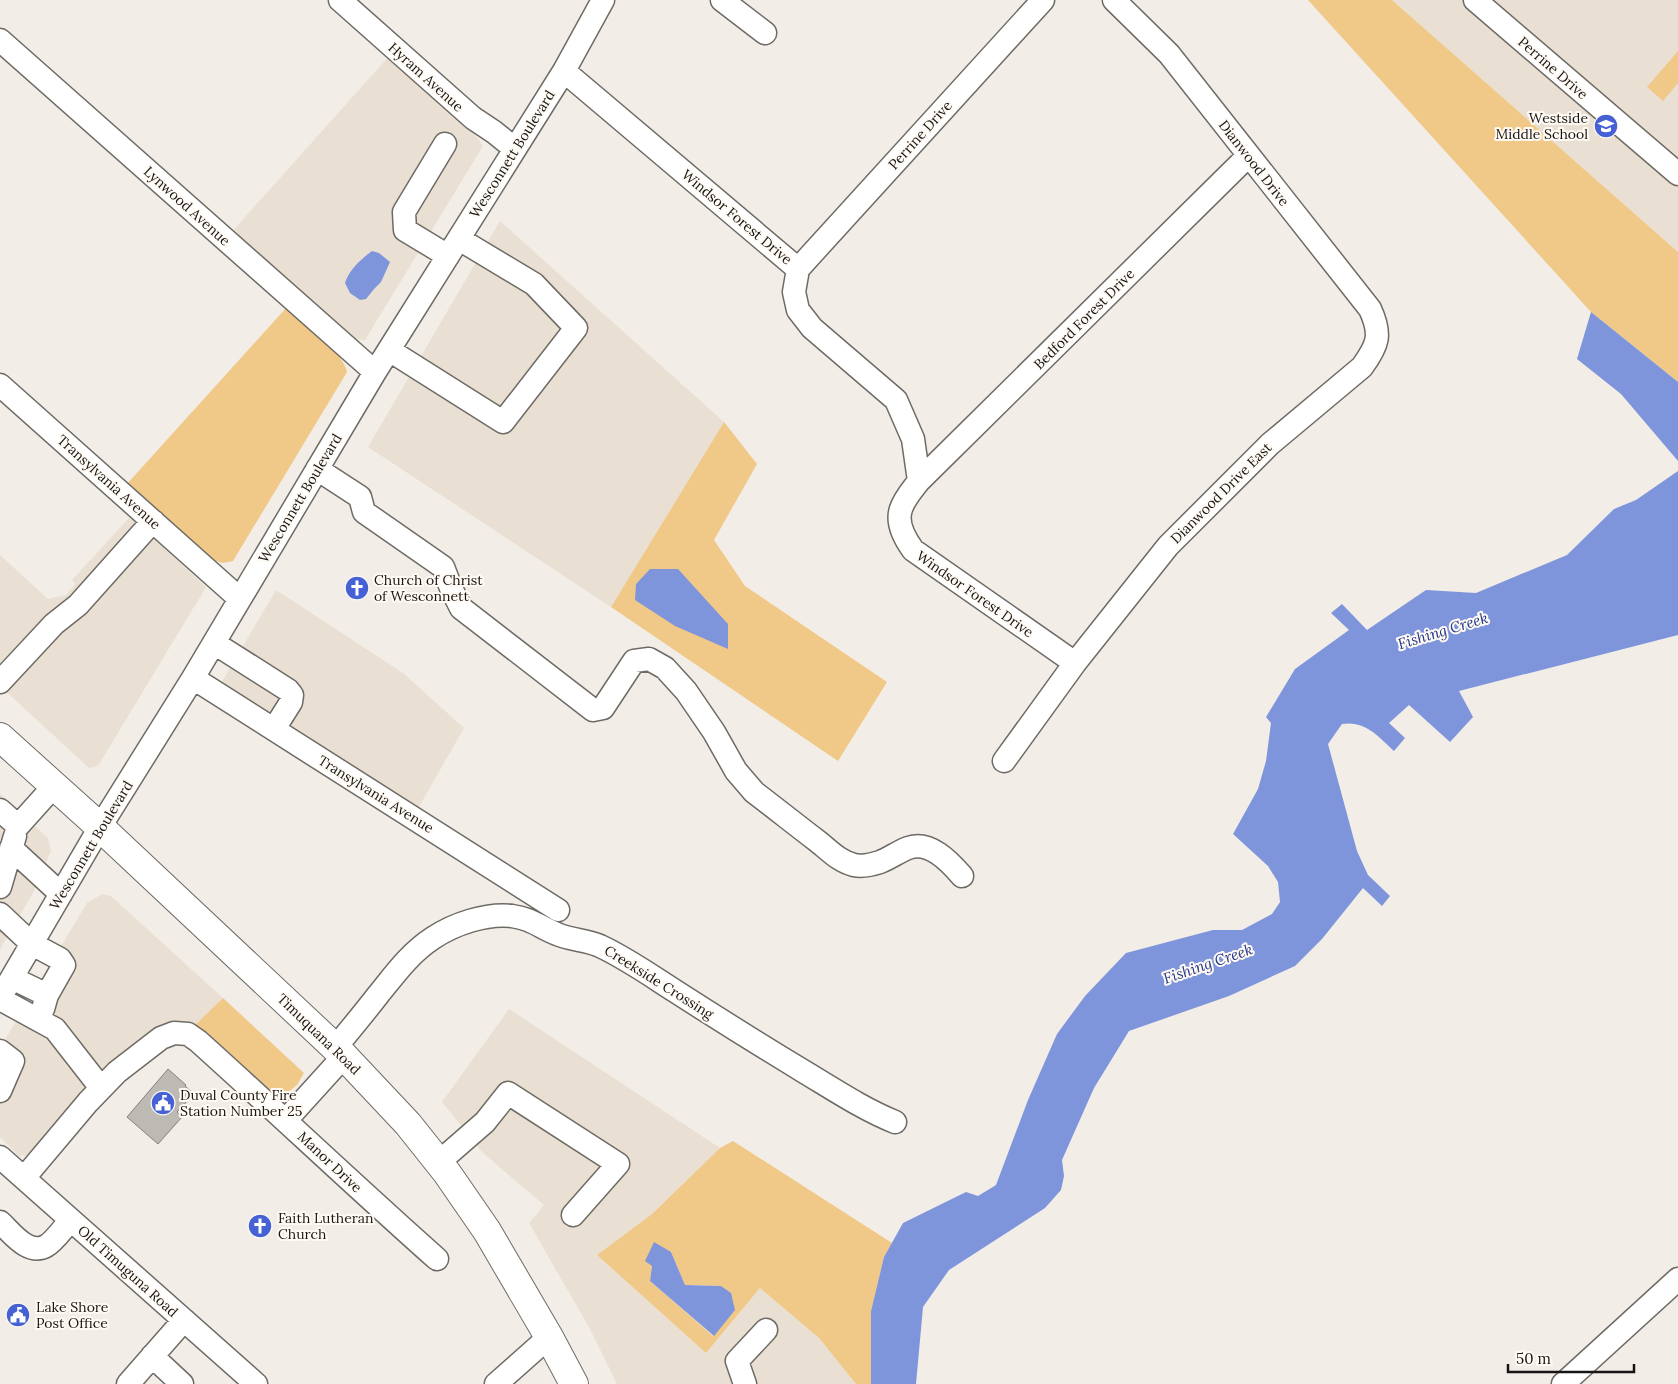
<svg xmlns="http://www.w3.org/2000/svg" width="1678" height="1384" font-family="Lora,serif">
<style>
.built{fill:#e9e0d3}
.green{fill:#f0c988;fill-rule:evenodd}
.water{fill:#7e95dc}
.building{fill:#bdb9b3;stroke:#85817b}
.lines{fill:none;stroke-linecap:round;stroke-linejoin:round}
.minor-casing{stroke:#6e6b65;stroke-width:25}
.major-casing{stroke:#6e6b65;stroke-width:30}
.minor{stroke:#fff;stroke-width:22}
.major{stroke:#fff;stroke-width:28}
.labels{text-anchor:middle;stroke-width:4;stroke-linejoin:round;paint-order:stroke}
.street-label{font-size:14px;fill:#171513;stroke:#fffbf4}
.poi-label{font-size:14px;fill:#171513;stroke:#fffbf4;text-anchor:start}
.water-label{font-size:15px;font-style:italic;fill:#26388a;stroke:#fffbf4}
</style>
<rect width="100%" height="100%" fill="#f2ede7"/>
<!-- built -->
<path class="built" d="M1392,0H1678V252Z
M391,54L471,130L483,146L365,340L352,339L229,235Z
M500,221L724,422L611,607L368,447Z
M130,517L206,587L98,766L89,768L0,686V555L48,599L66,595L75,584L72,580Z
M276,590L403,673L464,728L416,812L220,685Z
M0,794L48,838L51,851L33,893L0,949Z
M102,894L111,896L223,998L194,1026L167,1022L118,1057L85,1091L32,1155L19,1156L0,1137V1048L87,903Z
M509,1009L720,1148L652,1214L597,1255L706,1353L760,1288L819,1338L856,1384H617L590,1329L529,1223L544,1205L482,1152L442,1102Z"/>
<!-- green -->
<path class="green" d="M1308,0H1392L1678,252V382L1591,312Z
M1678,51V83L1663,101L1647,87Z
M287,307C303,322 343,351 347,372L233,561L223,563L209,559L126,485Z
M724,422L757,464L714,540L745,586L887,682L838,761L611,607Z
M223,998L304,1073L297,1085L286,1094L270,1092L194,1026Z
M733,1141L892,1243L884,1257L871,1311V1384H856L819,1338L760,1288L706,1353L597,1255L652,1214L720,1148ZM671,1252L685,1285L721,1286L713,1336L650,1281L652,1266Z"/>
<!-- water -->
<path class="water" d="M372,251L379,253L390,262L381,282L374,289L366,299L360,300L350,293L345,283C349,270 361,259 372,251Z
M1591,312L1678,382V461L1621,394L1577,359Z
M1678,471V635L1459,691L1473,717L1450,742L1409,705L1389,723L1405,738L1394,751C1378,736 1365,720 1342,724L1328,744L1357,851L1368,875L1390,896L1382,906L1363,888L1322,939L1295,966L1229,996L1129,1031L1094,1088L1062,1160L1064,1176L1061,1190L1045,1208L949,1270L923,1307L916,1384H871V1311L884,1257L903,1223L966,1192L978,1196L996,1185L1028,1100L1057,1034L1085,996L1126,953L1213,930H1242L1272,914L1280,902L1278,882L1268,866L1233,834L1258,789L1266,761L1271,723L1266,717L1295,669L1349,630L1331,613L1342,604L1367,630L1426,590L1476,593L1567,555L1614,509L1636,500Z
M650,569H678L728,624V649L675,626L635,600L636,584Z
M654,1242L671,1252L685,1285L721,1286L731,1293L735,1310L714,1336L650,1281L652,1266L645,1261Z"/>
<!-- building -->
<path class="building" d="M168,1069L186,1085L185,1086L194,1094L177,1112L182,1117L158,1144L127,1117Z"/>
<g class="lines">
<!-- minor casing -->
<g class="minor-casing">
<path id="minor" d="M340,0L473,118L494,132L515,149
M722,0L765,33
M1475,0L1678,174
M0,40L375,372
M564,71L798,269
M445,144L404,212L405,230L448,256
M798,269L794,292L798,310L812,328L896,400L913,439L919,481C913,489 904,499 901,509C896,523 905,539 913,550L1075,663
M798,269L1043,0
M389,350L503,422L576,328L534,284L459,239
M0,385L240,599
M317,469L360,497L364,512L443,567L451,588L461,608L593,710L603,708L634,661L649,659L665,668L686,691L714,732L736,771L754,792C775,808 795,824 816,840C828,849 838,861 854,865C863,867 871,865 880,862C890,858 898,852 908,848C929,840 949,861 962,876
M919,481L1248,156
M214,643L288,690L292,695L291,702L274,729
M193,678L558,910
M0,682L54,624L78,605L153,521
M1004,761L1075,663L1168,546L1270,444L1362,367C1378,345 1382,335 1370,309L1169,54L1114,0
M0,810L18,826L54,786
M11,848L61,894
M0,887L15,836
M0,914L32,944L60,959L64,965L47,995
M12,978L47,995L43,1009
M0,998L100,827L193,678L375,372L564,71L603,0
M0,999L55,1029L101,1088
M335,1048C350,1030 364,1013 378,995C395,974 410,953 433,938C454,924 486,913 512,916C533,919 539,927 557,934C570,940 588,940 600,946C626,958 650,975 675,991C717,1018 760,1045 803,1071C833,1089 863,1109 895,1122
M0,1051L13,1061L0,1091
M286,1120L344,1056
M0,1157L256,1384
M439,1162L485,1122L508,1093L618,1164L573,1215
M24,1178L88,1102L117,1072L161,1038L174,1033L188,1034L198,1041C278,1113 357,1188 437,1259
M0,1222C11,1232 28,1256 46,1246C54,1242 64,1227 71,1220
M152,1356L182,1384
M128,1384L184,1320
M496,1384L549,1337
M745,1384L737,1361L766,1330
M1563,1384L1678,1279"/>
</g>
<!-- major casing -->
<g class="major-casing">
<path id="major" d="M0,737L100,827L344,1056L408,1124L447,1173L487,1231L549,1337L574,1384"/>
</g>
<!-- minor -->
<use href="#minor" class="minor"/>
<!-- major -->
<use href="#major" class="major"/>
</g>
<!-- icons -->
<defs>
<g id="school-disc" transform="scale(1.25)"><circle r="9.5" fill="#4561d4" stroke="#fffbf4"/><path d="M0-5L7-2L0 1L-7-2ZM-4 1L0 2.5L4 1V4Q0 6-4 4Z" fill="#fff"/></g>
<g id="church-disc" transform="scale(1.25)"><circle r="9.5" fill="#4561d4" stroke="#fffbf4"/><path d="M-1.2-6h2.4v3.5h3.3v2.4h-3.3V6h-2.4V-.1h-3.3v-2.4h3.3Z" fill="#fff"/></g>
<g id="civic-disc" transform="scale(1.25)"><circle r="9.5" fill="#4561d4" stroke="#fffbf4"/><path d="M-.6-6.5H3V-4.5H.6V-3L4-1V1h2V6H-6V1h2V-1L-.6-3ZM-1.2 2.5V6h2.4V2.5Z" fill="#fff"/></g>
</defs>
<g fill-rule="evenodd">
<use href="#school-disc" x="1606" y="126"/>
<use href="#church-disc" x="357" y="588"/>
<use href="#civic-disc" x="163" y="1103"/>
<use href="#church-disc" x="260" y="1226"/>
<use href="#civic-disc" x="18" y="1315"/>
</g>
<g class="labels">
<!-- street labels -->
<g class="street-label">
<text transform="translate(1553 68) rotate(41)" y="5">Perrine Drive</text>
<text transform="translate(426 77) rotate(42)" y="5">Hyram Avenue</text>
<text transform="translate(920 135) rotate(-48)" y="5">Perrine Drive</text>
<text transform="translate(512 154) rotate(-58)" y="5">Wesconnett Boulevard</text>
<text transform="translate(1254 163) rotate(52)" y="5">Dianwood Drive</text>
<text transform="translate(187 206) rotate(42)" y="5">Lynwood Avenue</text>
<text transform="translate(737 217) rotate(40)" y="5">Windsor Forest Drive</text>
<text transform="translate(1084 319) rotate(-45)" y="5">Bedford Forest Drive</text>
<text transform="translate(109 482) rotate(42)" y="5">Transylvania Avenue</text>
<text transform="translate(1221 493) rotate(-45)" y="5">Dianwood Drive East</text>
<text transform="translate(300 498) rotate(-59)" y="5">Wesconnett Boulevard</text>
<text transform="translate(975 594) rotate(35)" y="5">Windsor Forest Drive</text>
<text transform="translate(376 794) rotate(32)" y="5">Transylvania Avenue</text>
<text transform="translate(91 845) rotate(-59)" y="5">Wesconnett Boulevard</text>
<text transform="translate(659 982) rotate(32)" y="5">Creekside Crossing</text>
<text transform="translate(319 1034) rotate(44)" y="5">Timuquana Road</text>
<text transform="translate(330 1162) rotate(43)" y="5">Manor Drive</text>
<text transform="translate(128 1271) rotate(42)" y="5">Old Timuguna Road</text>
</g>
<!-- poi labels -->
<g class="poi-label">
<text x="1588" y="123" text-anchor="end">Westside<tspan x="1588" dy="16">Middle School</tspan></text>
<text x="374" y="585">Church of Christ<tspan x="374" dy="16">of Wesconnett</tspan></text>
<text x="180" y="1100">Duval County Fire<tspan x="180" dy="16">Station Number 25</tspan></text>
<text x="278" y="1223">Faith Lutheran<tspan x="278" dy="16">Church</tspan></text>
<text x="36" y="1312">Lake Shore<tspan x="36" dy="16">Post Office</tspan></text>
</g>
<!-- water labels -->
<g class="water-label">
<text transform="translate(1443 631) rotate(-17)" y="5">Fishing Creek</text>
<text transform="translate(1208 964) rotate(-19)" y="5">Fishing Creek</text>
</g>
</g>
<!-- scale -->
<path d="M1508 1364v8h126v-8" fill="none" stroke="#171513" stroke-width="2.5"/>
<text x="1516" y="1364" font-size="15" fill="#171513" stroke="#fffbf4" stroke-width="4" paint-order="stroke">50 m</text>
</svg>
